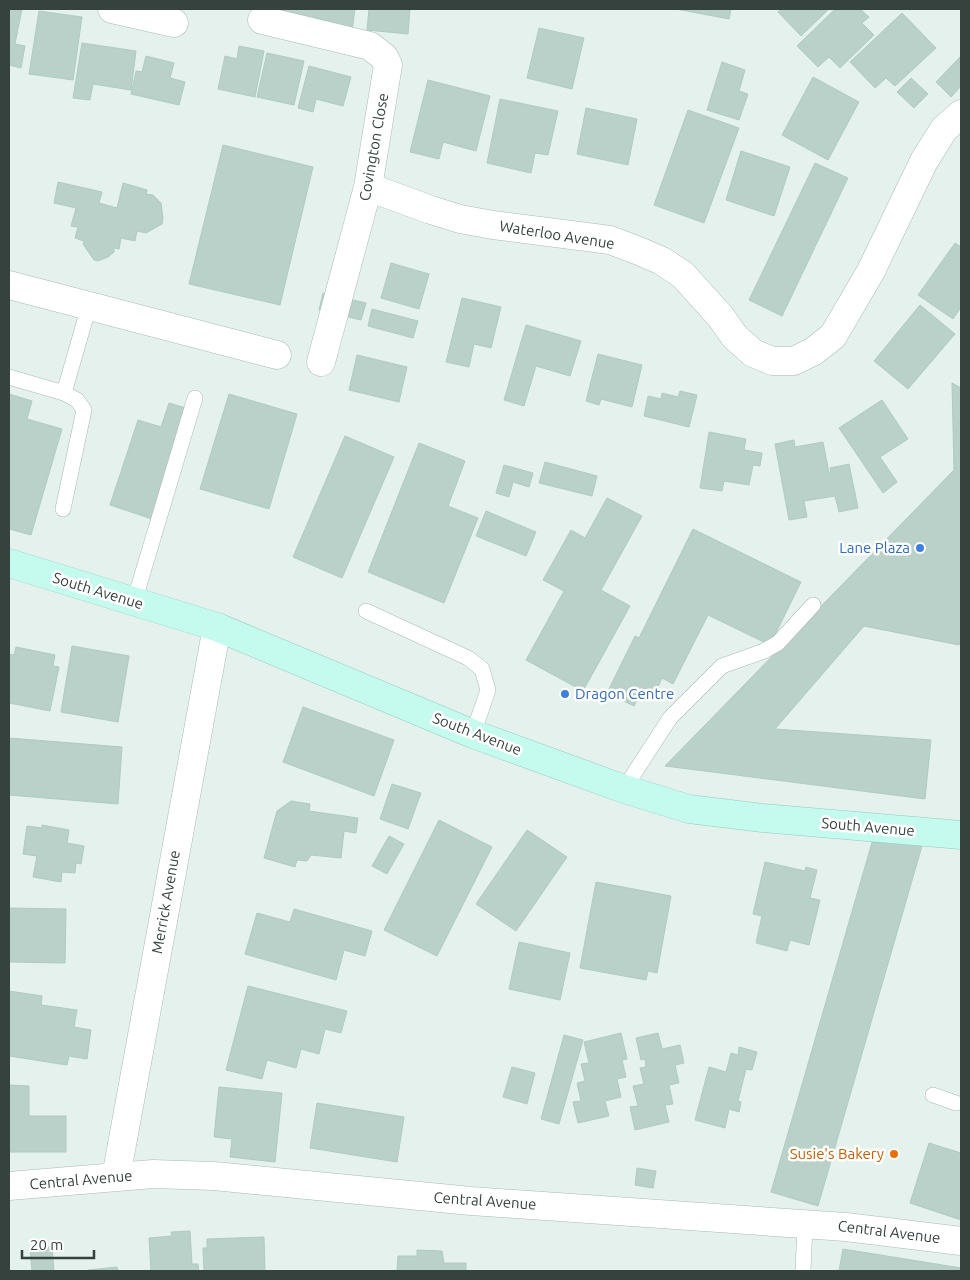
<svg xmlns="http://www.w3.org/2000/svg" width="970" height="1280" font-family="Ubuntu,sans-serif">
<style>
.building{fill:#bad1c9;stroke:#aeccc1}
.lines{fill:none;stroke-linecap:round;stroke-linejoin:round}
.lane-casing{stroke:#a8bbb5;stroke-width:16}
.street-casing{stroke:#a8bbb5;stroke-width:29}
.secondary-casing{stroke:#94cbbe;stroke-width:29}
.lane{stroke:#fff;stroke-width:15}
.street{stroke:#fff;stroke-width:28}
.secondary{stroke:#c5faef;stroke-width:28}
.shop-dot{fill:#3f7fe0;stroke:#fff;stroke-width:2}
.food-dot{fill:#e8710a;stroke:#fff;stroke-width:2}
.labels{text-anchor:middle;stroke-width:5;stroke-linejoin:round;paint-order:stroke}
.street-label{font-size:15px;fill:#35423d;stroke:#fff}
.shop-label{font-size:15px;fill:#366cbe;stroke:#fff;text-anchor:end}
.food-label{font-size:15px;fill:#c56008;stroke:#fff;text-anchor:end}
</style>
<rect width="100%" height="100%" fill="#e4f1ed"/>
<!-- building -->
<path class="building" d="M9,9H22L15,44L25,46L21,68L9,65Z
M279,9H355L352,31L277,17Z
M369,9H410L408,34L367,30Z
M676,9H731L729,19Z
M781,9H829L801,36L778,12Z
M835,9H860L869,17L862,23L874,35L840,68L829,57L818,67L797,46Z
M39,11L82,17L73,80L29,74Z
M902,13L936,48L895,86L886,78L875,88L850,62Z
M539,28L584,38L572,89L527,78Z
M82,43L136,51L131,90L93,84L90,100L73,98Z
M239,46L264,51L255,97L218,89L225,56L237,59Z
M267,53L304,61L294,105L257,97Z
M146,56L174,63L170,78L185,82L179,105L131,94L136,71L142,72Z
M960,57L961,86L951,97L936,82Z
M722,62L745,70L739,91L748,94L739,120L707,110Z
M309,66L351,77L343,106L316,99L313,112L298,108Z
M813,77L859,102L828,160L782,135Z
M911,78L928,94L914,108L897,92Z
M428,80L490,96L476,151L443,142L439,159L410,152Z
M500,99L558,111L548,155L535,153L531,173L487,163Z
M586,108L637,119L628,165L577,154Z
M688,110L739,128L704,223L654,205Z
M223,145L313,167L280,305L189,284Z
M741,151L790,167L774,216L726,200Z
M815,163L848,178L782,316L749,300Z
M58,182L102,192L99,203L117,208L123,183L147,190L146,194L153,195L161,203L163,218L162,224L146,233L137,231L135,241L121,238L119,249L114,248V252L108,257L98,261L94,260L83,244L84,241L75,238L78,227L71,226L76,208L54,203Z
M955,243L961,247V307L953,319L918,295Z
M391,263L429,274L419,309L381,298Z
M323,293L366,303L361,320L319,310Z
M462,298L501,307L491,348L474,344L469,367L446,362Z
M920,305L955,334L908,389L874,361Z
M372,309L418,321L413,338L368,326Z
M526,325L581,341L570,376L536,366L524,406L504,400Z
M598,354L642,365L632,407L601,399L599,405L586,401Z
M357,355L407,367L399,402L349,390Z
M952,383L961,388V640L959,645L864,626L775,729L931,740L925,799L665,766L954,470Z
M680,391L697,395L689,427L644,416L648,396L661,399L662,393L678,397Z
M9,394L32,401L27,419L62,429L31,535L9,529Z
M229,394L297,414L269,509L200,489Z
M882,400L908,439L880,457L897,482L883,493L839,428Z
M169,403L189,409L152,519L110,505L138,420L161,427Z
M709,432L746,439L744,450L762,453L760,466L753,465L749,485L724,481L722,491L700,488Z
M345,436L394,457L342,578L293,557Z
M794,440L795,447L823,442L829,473H831L830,468L849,464L858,508L839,512L835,496L804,501L807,517L789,520L775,444Z
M419,443L465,461L448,506L478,518L444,603L368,572Z
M545,462L597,476L592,496L539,483Z
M504,465L533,473L529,487L513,482L509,497L496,493Z
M607,498L642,516L601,590L630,606L583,691L526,660L564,591L543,580L571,530L585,538Z
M486,511L536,532L526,556L476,536Z
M693,529L801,582L770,645L708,615L673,684L662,678L653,698L641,692L634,706L607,693L635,636L639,638Z
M72,646L129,656L118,722L61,712Z
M16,647L55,655L53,666L59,667L50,711L9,703V654L14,655Z
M303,707L394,740L374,796L283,762Z
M9,738L122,747L118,804L9,795Z
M392,784L421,793L408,829L380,819Z
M291,801L310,804L309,811L358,818L356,833L344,831L341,858L311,855L307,861L297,860L295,867L264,858L277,811Z
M439,820L492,847L437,956L384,930Z
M42,825L69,830L67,843L84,846L81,864L76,863L75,873L62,872L61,882L33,877L37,856L23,854L27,826L42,828Z
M527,830L567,857L516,931L476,904Z
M875,832L922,846L818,1206L771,1192Z
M389,836L404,844L387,874L372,866Z
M765,862L805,871L806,867L817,870L810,898L820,900L809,945L790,940L787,951L756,943L762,916L753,914Z
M596,882L671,896L657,973L648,971L646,980L580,968Z
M9,908L66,909L65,963L9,962Z
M294,909L372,931L365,956L344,950L336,980L245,954L257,913L290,922Z
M519,942L570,953L560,1000L509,989Z
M248,986L347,1011L341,1033L325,1029L319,1054L301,1049L296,1068L267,1060L262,1079L226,1070Z
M9,991L42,996L41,1005L77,1010L74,1027L91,1030L87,1059L69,1056L67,1065L9,1056Z
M621,1033L627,1059L622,1060L626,1077L617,1079L621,1097L605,1101L609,1116L578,1123L573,1102L581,1101L577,1083L585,1081L581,1064L589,1063L584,1042Z
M658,1033L662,1049L680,1045L684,1063L675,1065L679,1083L669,1085L673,1104L665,1105L669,1122L635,1130L630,1107L638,1106L633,1086L644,1084L640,1068L646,1067L645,1059L641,1060L636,1038Z
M564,1035L583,1040L559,1124L541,1119Z
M739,1047L757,1052L752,1070L746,1069L738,1101L741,1102L739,1112L729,1109L725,1128L695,1120L709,1067L726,1072L731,1053L738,1055Z
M512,1067L535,1073L527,1104L503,1097Z
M9,1085L29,1086V1116H66V1152H9Z
M219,1087L282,1093L275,1162L230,1157L232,1139L214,1137Z
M317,1103L404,1117L397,1162L310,1148Z
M929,1143L961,1153V1220L910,1203Z
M637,1168L656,1171L653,1188L635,1185Z
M190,1231L192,1264H198L199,1271H151L149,1238L172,1236L171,1232Z
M264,1237L265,1271H204L203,1248H207V1239Z
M52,1247L54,1271H32L30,1249Z
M843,1249L961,1268V1271H839Z
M417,1250L442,1251L444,1263H466V1271H397L398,1256H417Z
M117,1267L118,1271H88V1270Z"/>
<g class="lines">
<!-- lane casing -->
<g class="lane-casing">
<path id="lane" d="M9,377L64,393L77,400L84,410L63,509
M64,393L89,306
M134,602L195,398
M366,611L468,658L482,669L488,690L473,734
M624,789L670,718L722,666L764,651L778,643L813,605
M933,1095L956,1103
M803,1271L805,1224"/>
</g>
<!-- street casing -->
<g class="street-casing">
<path id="street" d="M112,9L174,23
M262,20L370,46L384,57L388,65L368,187L321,362
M368,187L431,210L460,219L493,225L610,240L639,251L662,261L683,275L720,316L735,337L753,353L772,361H794L814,351L833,336L871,271L924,161L944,129L961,114
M9,285L277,355
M116,1177L217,627
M9,1186L153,1174L214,1176L471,1201L846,1227L961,1241"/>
</g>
<!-- secondary casing -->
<g class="secondary-casing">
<path id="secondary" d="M9,563L217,627L473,734L624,789L689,809L763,818L961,835"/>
</g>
<!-- lane -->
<use href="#lane" class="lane"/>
<!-- street -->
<use href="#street" class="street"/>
<!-- secondary -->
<use href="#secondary" class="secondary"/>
</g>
<!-- markers -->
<g class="shop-dot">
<circle cx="920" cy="548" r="5"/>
<circle cx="565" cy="694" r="5"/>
</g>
<circle class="food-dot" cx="894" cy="1154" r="5"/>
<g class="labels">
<!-- street labels -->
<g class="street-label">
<text transform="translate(374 147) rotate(-80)" y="5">Covington Close</text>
<text transform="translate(557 235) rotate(9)" y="5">Waterloo Avenue</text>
<text transform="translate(98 591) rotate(17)" y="5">South Avenue</text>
<text transform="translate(477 734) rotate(21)" y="5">South Avenue</text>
<text transform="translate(868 827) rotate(5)" y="5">South Avenue</text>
<text transform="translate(166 902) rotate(-80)" y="5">Merrick Avenue</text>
<text transform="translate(81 1180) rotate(-5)" y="5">Central Avenue</text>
<text transform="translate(485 1201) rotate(4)" y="5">Central Avenue</text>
<text transform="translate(889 1232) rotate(7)" y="5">Central Avenue</text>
</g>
<!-- shop labels -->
<g class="shop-label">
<text x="910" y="553">Lane Plaza</text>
<text x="575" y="699" text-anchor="start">Dragon Centre</text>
</g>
<!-- food labels -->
<g class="food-label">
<text x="884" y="1159">Susie's Bakery</text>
</g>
</g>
<!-- border -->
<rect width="970" height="1280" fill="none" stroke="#35423d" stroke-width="20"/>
<!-- scale -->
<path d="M22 1250v8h72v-8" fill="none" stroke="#35423d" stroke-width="2.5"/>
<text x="30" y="1250" font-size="15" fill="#35423d" stroke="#ffffff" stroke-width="4" paint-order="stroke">20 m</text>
</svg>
